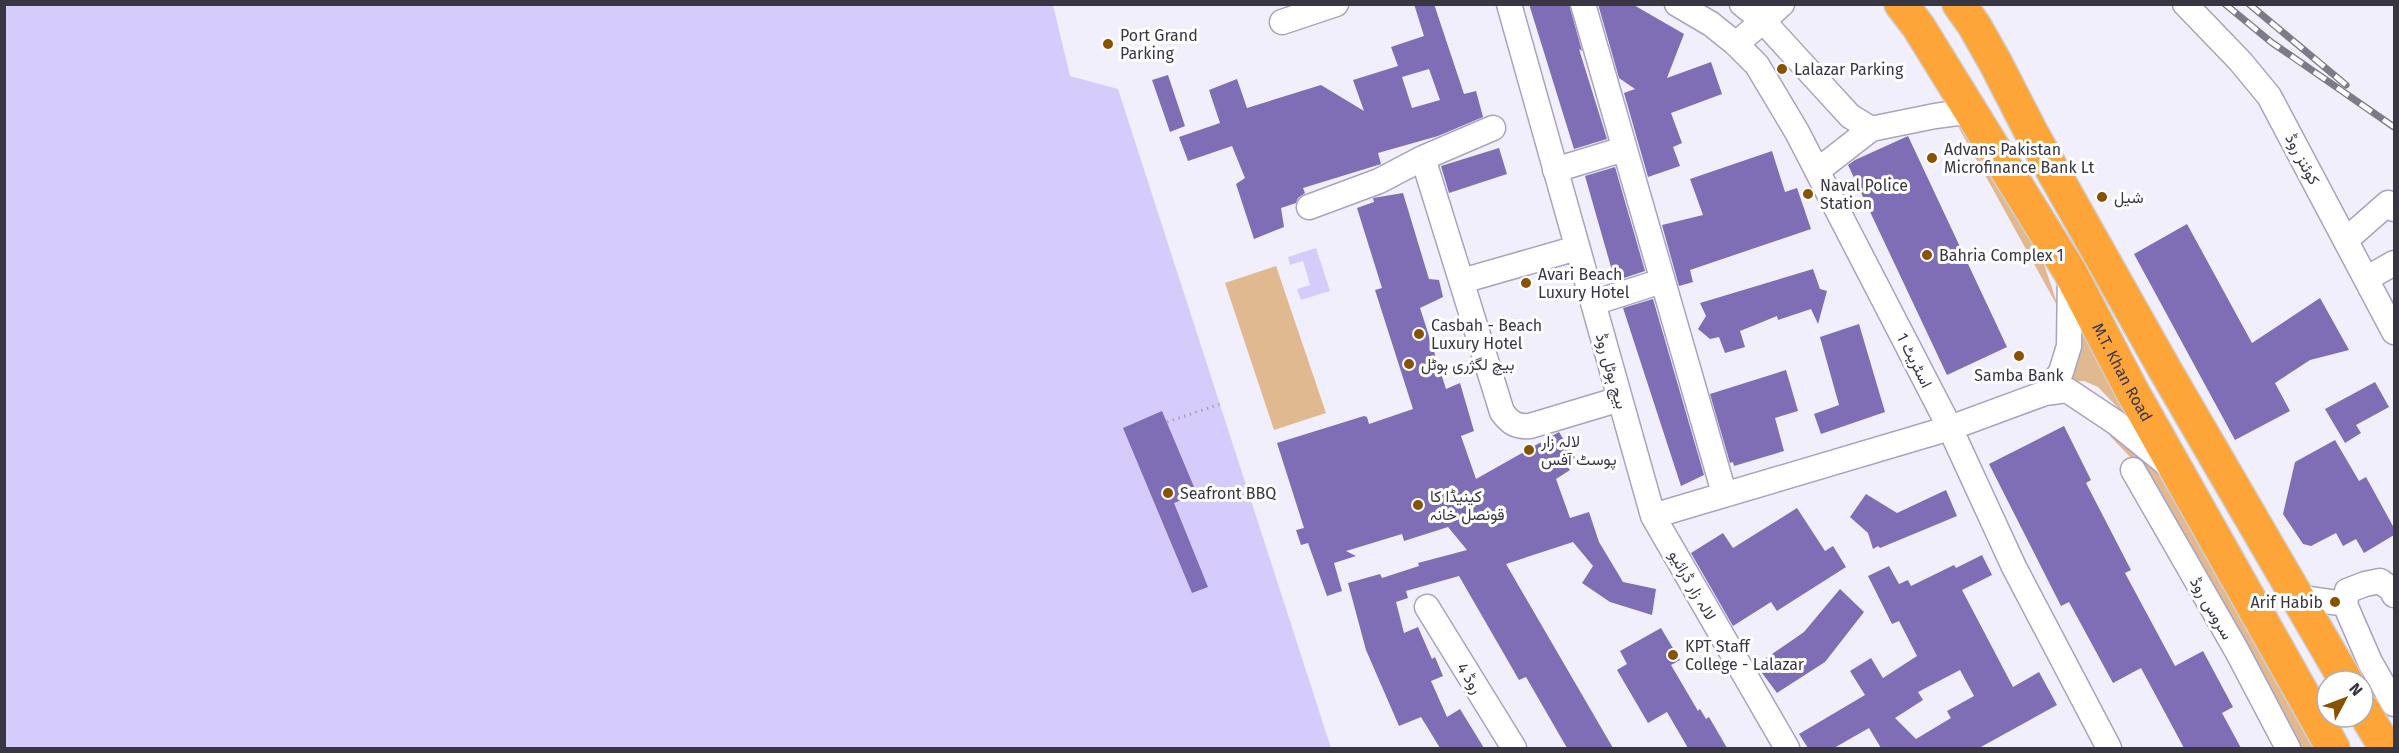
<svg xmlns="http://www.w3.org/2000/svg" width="2399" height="753" font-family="'Fira Sans',Vazirmatn,sans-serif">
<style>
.green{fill:#e0b991}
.water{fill:#d6ccfc}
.building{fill:#7f6db5;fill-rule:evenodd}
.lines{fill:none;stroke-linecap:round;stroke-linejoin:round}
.minor-casing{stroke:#a9a3c1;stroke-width:27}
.highway-casing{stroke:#cfcfd2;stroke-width:36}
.path{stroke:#a9a6b3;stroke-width:3;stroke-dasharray:1.5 4.5;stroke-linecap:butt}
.minor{stroke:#fff;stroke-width:24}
.highway{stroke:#fda539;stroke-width:33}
.rail-casing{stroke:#7e7b88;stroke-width:7}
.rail{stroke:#fff;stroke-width:4.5;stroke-dasharray:14;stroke-linecap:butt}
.poi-dot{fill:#885201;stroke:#fff;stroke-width:2}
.labels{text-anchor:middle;stroke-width:6;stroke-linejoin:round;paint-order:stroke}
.poi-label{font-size:16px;fill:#393643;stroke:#fff;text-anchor:start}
.street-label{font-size:16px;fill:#393643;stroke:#fff}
</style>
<rect width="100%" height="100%" fill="#f2effc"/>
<!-- green -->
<path class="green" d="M1954,119L1969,124L2040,252L2059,309Z
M1276,266L1326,413L1274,430L1225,283Z
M2073,310L2142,433L2098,387L2084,381L2055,382Z
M2113,432L2160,475L2317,748H2302L2152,480L2110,436Z"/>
<!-- water -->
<path class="water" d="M4,5H1053L1070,76L1118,89L1331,748H5Z
M1316,248L1330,291L1301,300L1297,289L1310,285L1303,261L1290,265L1288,257Z"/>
<!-- building -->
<path class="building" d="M1414,4H1434L1464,94L1476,91L1483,117L1438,136L1378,153L1381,164L1378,165L1303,188L1305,193L1298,198L1296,203L1281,208L1284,227L1254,239L1236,184L1245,178L1232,146L1188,161L1179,137L1220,123L1209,90L1237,79L1247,108L1321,85L1364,111L1353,80L1398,66L1391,47L1424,36ZM1429,69L1440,100L1412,108L1402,77Z
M1529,4H1569L1582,51L1579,49L1607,139L1574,149Z
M1598,4H1632L1684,34L1667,78L1711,62L1722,94L1671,113L1682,143L1673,147L1680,166L1648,177L1624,93L1635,89L1619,78Z
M1168,75L1185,126L1170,132L1152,80Z
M1908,136L2007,347L1947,375L1848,165L1855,160Z
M1499,148L1507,174L1449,193L1441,166Z
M1772,151L1785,192L1797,188L1811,229L1690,270L1693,282L1679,286L1662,225L1703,215L1690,179Z
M1615,167L1645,271L1615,281L1585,176Z
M1403,193L1429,279L1439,280L1443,297L1420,308L1446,389L1460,383L1474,431L1461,436L1476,479L1559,432L1575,458L1565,464L1570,470L1556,479L1570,518L1589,512L1599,542L1623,582L1656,589L1652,615L1610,602L1582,583L1593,566L1573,542L1506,564L1613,748H1567L1526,677L1519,680L1459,576L1406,591L1408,598L1396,602L1404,633L1418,627L1432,659L1435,657L1443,676L1431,681L1447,717L1460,709L1484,748H1440L1421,717L1399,726L1366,650L1348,583L1380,574L1382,578L1419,566L1418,563L1467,550L1448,527L1404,541L1402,534L1346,551L1356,556L1334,563L1342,591L1327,596L1308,543L1301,545L1296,530L1304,528L1277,443L1364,416L1367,417L1369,424L1413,409L1375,290L1382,288L1357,208L1374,202L1373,198Z
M2187,224L2252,343L2320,298L2349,350L2310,360L2275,383L2290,411L2235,440L2134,254Z
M1813,269L1820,289L1827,291L1818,324L1811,309L1778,320L1777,316L1740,331L1745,347L1725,353L1719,337L1710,339L1698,329L1706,316L1700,303Z
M1653,299L1704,475L1681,486L1623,308Z
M1859,324L1885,412L1821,434L1814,414L1839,405L1820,337Z
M1786,370L1798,411L1775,418L1784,451L1734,466L1733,462L1730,463L1710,394Z
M2375,382L2389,407L2356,425L2361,433L2345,443L2325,409Z
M1162,411L1197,494L1174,503L1208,587L1192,593L1123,428Z
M2064,426L2091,480L2086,483L2131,570L2125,573L2175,666L2203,651L2233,707L2222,713L2241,748H2184L2141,668L2113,683L2069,602L2061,606L1989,464Z
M2335,440L2359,481L2366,477L2394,528V535L2364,553L2356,539L2343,546L2336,533L2311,546L2303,544L2283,514L2295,462Z
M1946,490L1957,516L1880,548L1878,546L1873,549L1868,533L1850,517L1866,494L1897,513Z
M1797,508L1825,551L1833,546L1846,567L1777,611L1771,602L1733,626L1691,553L1723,533L1733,548Z
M1982,555L1992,575L1962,590L2013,687L2039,672L2057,705L1979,748H1881L1869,728L1834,748H1808L1799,734L1865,695L1850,671L1871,658L1883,678L1917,656L1899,621L1892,624L1868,576L1889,566L1899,584L1908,580L1911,586L1954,565L1956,568ZM1960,670L1974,696L1947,711L1951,718L1916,739L1895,718L1923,700L1918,692Z
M1840,589L1864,612L1825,662L1777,693L1756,665L1804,632Z
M1661,628L1680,660L1671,665L1698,711L1700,709L1706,719L1709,717L1727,748H1688L1667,712L1648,723L1617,670L1627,664L1620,651Z"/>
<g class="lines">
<!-- minor casing -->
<g class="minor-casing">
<path id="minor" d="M1509,4L1653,516L1787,748
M1583,4L1724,493
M1677,4L1711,24L1736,44L1757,65L1797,132L1950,428L2014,567L2109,748
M1782,4L1763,21L1850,116L1871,129
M2185,4L2240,61L2269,96L2394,332
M1282,22L1336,4
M1736,44L1763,21L1742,4
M1423,158L1493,128
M1555,170L1624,149
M1817,171L1871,129L1935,116L1972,111
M1309,207L1379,181L1423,158L1502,412C1510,423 1516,427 1530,426L1620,399
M2346,240L2388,203L2394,209
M2366,279L2394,263
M1462,281L1577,248
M1593,303L1662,281
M2045,393L2061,372L2069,346L2070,276
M2133,470L2237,651L2288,748
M1653,516L1950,428L2045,393L2067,390L2115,422L2168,465
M2394,595L2391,589L2380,581L2365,584L2347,591L2345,604L2350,616L2370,662L2394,704
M2297,597L2345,604
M1427,607L1514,748"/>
</g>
<!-- highway casing -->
<g class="highway-casing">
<g id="highway">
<path id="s1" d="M1901,4L1918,26L2070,272L2131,389L2333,748"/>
<path d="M1959,4L1974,25L1995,62L2031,132L2164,368L2346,681"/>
<path d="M2363,710L2386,748"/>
</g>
</g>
<!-- path -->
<path class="path" d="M1167,422L1220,404"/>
<!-- minor -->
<use href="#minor" class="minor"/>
<!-- highway -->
<use href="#highway" class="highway"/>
<!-- rail casing -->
<g class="rail-casing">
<path id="rail" d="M2225,4L2271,42L2394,127
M2249,4L2346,85"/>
</g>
<!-- rail -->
<use href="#rail" class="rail"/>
</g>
<!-- markers -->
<g class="poi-dot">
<circle cx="1108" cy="44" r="6"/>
<circle cx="1782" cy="69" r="6"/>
<circle cx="1932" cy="158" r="6"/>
<circle cx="1808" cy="194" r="6"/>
<circle cx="2102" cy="197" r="6"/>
<circle cx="1927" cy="255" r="6"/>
<circle cx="1526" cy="283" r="6"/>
<circle cx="1419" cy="334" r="6"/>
<circle cx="2019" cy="356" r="6"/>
<circle cx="1409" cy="364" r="6"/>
<circle cx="1529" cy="450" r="6"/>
<circle cx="1168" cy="493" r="6"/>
<circle cx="1418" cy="505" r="6"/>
<circle cx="2335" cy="602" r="6"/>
<circle cx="1673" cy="655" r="6"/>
</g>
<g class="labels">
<!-- poi labels -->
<g class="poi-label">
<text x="1120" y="41">Port Grand<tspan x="1120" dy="18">Parking</tspan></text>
<text x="1794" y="75">Lalazar Parking</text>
<text x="1944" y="155">Advans Pakistan<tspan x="1944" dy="18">Microfinance Bank Lt</tspan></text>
<text x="1820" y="191">Naval Police<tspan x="1820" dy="18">Station</tspan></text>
<text x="2114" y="203">شیل</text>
<text x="1939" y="261">Bahria Complex 1</text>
<text x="1538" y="280">Avari Beach<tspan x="1538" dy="18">Luxury Hotel</tspan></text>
<text x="1431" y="331">Casbah - Beach<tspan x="1431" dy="18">Luxury Hotel</tspan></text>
<text x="1421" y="370">بیچ لگژری ہوٹل</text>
<text x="2019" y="381" text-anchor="middle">Samba Bank</text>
<text x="1541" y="447">لالہ زار<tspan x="1541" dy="18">پوسٹ آفس</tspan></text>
<text x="1180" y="499">Seafront BBQ</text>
<text x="1430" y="502">کینیڈا کا<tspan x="1430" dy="18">قونصل خانہ</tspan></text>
<text x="2323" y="608" text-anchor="end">Arif Habib</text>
<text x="1685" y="652">KPT Staff<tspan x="1685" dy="18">College - Lalazar</tspan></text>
</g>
<!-- street labels -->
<g class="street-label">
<text transform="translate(2303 159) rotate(62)" y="6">کوئنز روڈ</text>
<text transform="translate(1915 360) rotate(63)" y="6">اسٹریٹ 1</text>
<text transform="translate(1612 371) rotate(74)" y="6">بیچ ہوٹل روڈ</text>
<text dy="6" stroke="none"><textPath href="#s1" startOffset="430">M.T. Khan Road</textPath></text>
<text transform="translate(1693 585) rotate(60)" y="6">لالہ زار ڈرائیو</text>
<text transform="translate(2212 608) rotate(60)" y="6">سروس روڈ</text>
<text transform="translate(1470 678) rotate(58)" y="6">روڈ 4</text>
</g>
</g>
<!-- border -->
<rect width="2399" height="753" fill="none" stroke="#393643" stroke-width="12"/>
<!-- north arrow -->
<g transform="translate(2345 699) rotate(49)"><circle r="28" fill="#ffffff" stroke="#b0afb4" stroke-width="1.5"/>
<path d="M0-4.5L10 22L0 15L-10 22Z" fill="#885201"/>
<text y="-9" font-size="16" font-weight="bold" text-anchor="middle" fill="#393643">N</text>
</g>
</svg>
